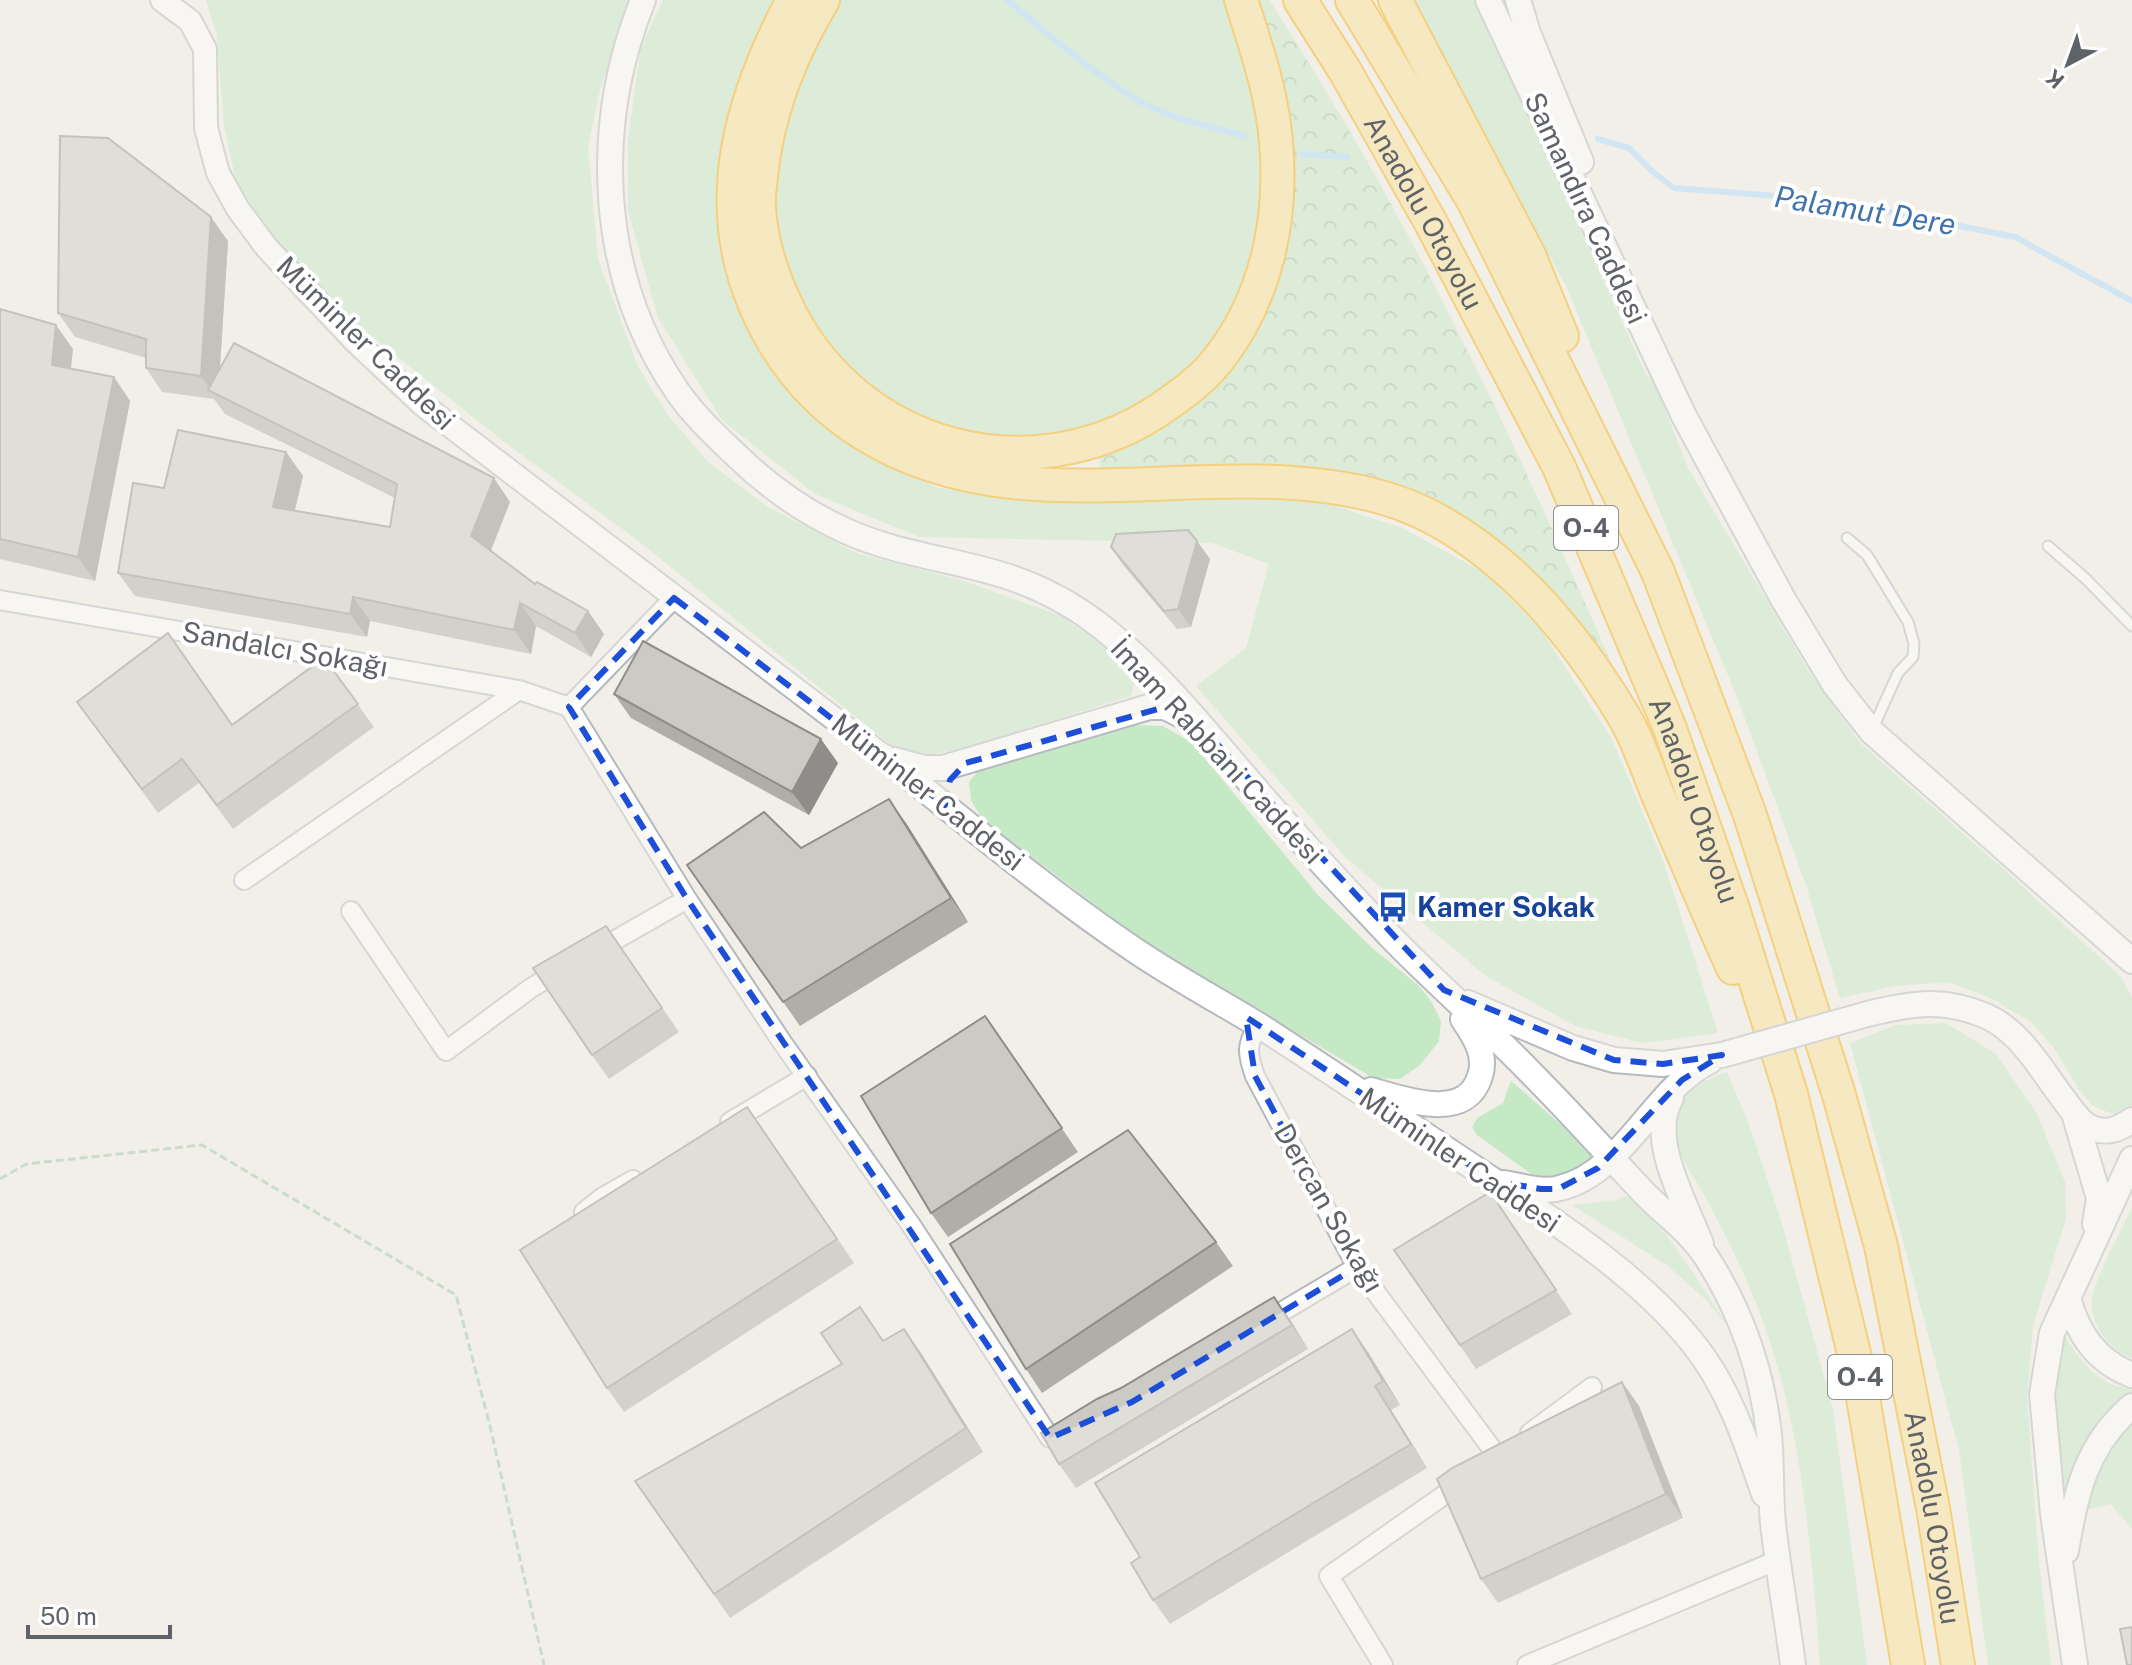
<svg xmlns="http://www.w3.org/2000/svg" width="2132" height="1665" font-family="'Public Sans',sans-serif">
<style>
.green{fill:#c5e8c5}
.forest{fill:url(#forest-crowns)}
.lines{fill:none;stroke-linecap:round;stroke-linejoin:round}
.stream{stroke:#aadaff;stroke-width:6}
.service-casing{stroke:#b5b8bc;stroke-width:13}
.minor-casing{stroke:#b5b8bc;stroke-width:22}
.tertiary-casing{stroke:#b5b8bc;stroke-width:26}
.secondary-casing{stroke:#b6babf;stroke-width:28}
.motorway-casing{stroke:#f9ab00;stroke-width:36}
.path{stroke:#9cc7a9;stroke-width:3;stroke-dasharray:8 4;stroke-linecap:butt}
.service{stroke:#fff;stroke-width:9}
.minor{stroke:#fff;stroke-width:18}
.tertiary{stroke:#fff;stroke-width:22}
.secondary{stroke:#fff;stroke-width:24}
.motorway{stroke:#fde293;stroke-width:32}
.secondary-bridge-casing{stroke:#b6babf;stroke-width:28;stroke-linecap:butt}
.secondary-bridge{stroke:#fff;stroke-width:24}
.wall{fill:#afaea9}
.shaded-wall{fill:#8f8d8a}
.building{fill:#cccac5;stroke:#8f8d8a;stroke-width:2}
.marked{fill:none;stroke:#1d4ed8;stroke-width:6;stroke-dasharray:16 10;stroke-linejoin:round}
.labels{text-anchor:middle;stroke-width:8;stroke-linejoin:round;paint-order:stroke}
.shield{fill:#fff;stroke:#8f9295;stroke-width:2}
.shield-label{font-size:26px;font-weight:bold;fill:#5f6368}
.street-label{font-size:28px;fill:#5f6368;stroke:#fff}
.transit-label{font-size:28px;font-weight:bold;fill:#164399;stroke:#fff;text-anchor:start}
.water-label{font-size:30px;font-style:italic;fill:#4174aa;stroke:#fff}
</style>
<defs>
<pattern id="forest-crowns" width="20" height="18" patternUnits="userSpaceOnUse" patternTransform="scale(2)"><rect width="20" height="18" fill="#c5e8c5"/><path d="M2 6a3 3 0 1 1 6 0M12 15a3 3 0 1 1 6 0" fill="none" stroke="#a3c0a4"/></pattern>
</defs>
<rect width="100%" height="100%" fill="#f1efe8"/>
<!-- green -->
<path class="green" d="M206,0H631L600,90L588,146L598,259L638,367L668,415L708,462L768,507L859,554L964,581L1061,616L1122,659L1135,678L1131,696L961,749L908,759L636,539L503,441L325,299L266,227L236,181L224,125L217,35Z
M663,0H779L744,72L800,399L850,446L893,469L939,488L1017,499L1113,500L1305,496L1402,528L1485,573L1541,630L1612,739L1664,863L1718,1033L1643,1043L1575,1026L1486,976L1345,857L1196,686L1246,648L1269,564L1212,543L919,537L815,494L722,420L658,318L628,211V139L641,47Z
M840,0H1225L1245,49L1266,154L1255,259L1236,308L1209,349L1180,379L1145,405L1062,438L976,439L893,408L825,351L784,270L772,201L775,150L814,45Z
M1409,0H1476L1647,377L1652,376L1688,468L1807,668L1860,743L2000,866L2121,977L2132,997V1104L2130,1108L2115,1115L2093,1106L2079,1090L2054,1048L2032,1023L1993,999L1949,982L1895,986L1840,998L1806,885L1737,697L1566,286Z
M1132,725L1163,726L1192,743L1318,895L1371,947L1419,986L1431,1001L1441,1021L1439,1041L1420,1065L1400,1079L1373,1078L1145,943L982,819L971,800L969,782L983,765Z
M1946,1023L1996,1054L2037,1114L2065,1182L2066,1219L2033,1325L2027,1397L2039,1563L2051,1665H1988L1959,1450L1850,1043L1896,1025Z
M1727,1072L1749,1124L1780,1217L1833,1409L1867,1665H1820C1811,1545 1802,1422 1758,1308C1742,1268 1724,1231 1703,1193C1692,1172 1675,1153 1672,1128C1669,1103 1705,1077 1727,1072Z
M1511,1081L1598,1157L1555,1181L1530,1173L1477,1135L1472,1127L1477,1118L1503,1103Z
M1626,1196C1654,1206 1711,1301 1730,1329L1705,1299L1668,1266L1572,1205L1617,1200Z
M2132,1207V1358C2108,1349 2091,1326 2092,1300C2092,1283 2124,1226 2132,1207Z
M2063,1333C2078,1358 2100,1389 2132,1388V1395C2084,1441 2073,1454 2067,1522L2059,1482L2053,1394Z
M2132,1420V1529L2111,1504L2086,1510C2097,1465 2100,1454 2132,1420Z"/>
<!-- forest -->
<path class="forest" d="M1250,0H1269C1412,219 1522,455 1625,695L1565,609L1340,472L1262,465L1103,474L1097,453L1157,427L1271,290Z"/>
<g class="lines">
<!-- stream -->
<path class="stream" d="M1007,0C1048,34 1089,70 1134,98C1166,118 1208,126 1244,136
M1598,139L1629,148L1652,171L1674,188L1830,200L2015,237L2132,301
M1303,154L1347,157"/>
<!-- service casing -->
<g class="service-casing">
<path id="service" d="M1847,538L1867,555L1908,622L1914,644L1913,657L1898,673L1873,728
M2048,546L2086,579L2132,626"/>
</g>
<!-- minor casing -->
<g class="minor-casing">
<path id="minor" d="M674,598L569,707L687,899L782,1042L911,1225L1050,1438L1062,1432
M0,600L519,690L569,707
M244,880L519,690
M351,911L446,1051L531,988L563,969
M596,951L687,899
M1258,1025C1246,1046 1247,1053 1255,1076L1357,1267L1498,1457
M730,1122L807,1076
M584,1212L603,1197L633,1180
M1263,1323L1357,1267
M1530,1433L1592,1387
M1383,1665L1329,1576L1464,1481
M1527,1665L1778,1560"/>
</g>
<!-- tertiary casing -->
<g class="tertiary-casing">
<path id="tertiary" d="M162,0L190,21L205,49L206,128L218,173L238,209L267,248L355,341L423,405L883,756"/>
</g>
<!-- secondary casing -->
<g class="secondary-casing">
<path id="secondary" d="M643,0C592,127 598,276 677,391C694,416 716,436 737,456C769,487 806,513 846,531C896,554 953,559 1006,576C1040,587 1074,605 1103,628C1161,674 1207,733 1255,788C1298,839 1344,887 1389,935C1435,983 1486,1026 1532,1074C1571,1113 1608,1155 1646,1195C1666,1215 1692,1234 1707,1258C1741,1311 1762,1372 1769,1434C1772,1463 1770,1493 1773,1523C1778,1570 1787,1618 1793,1665
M1488,0L1684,416L1783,599L1835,685L1872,732L2132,961
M1518,0L1528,33L1581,162
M883,756C966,822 1048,892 1136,951C1176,978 1219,1001 1260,1026C1338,1076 1414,1128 1491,1179C1562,1226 1639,1276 1692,1342C1728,1386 1746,1441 1764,1494
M895,760L924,768H943L1149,707H1165L1189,719
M1468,1003L1573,1048L1614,1060L1663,1064L1722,1055
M1871,1013C1914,1003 1944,998 1986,1016C2020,1031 2041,1069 2062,1097C2069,1106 2077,1119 2086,1125C2103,1135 2117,1131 2132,1120
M1371,1090C1403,1099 1466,1123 1480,1076C1487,1055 1475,1037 1463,1019
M1671,1098C1647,1138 1686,1204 1701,1244
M2074,1113L2099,1198L2095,1224
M1504,1183C1522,1186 1543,1193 1560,1188C1624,1173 1653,1089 1710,1061
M2068,1298C2078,1334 2096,1361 2132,1375
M2066,1551C2076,1494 2085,1446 2132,1406
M2075,1665L2053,1514L2042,1394L2052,1333L2132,1159"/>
</g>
<!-- motorway casing -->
<g class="motorway-casing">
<g id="motorway">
<path d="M793,0C742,96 710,200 755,305C778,359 814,403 864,434C991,513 1139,476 1279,482C1333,485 1389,493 1437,520C1517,564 1580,642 1626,720C1639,743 1648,771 1658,795C1683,853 1707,911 1733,968"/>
<path d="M823,0C790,55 767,113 761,177C760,187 758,198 759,208C761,244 774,281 790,313C860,448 1027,494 1156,412C1178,397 1200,382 1217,361C1266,299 1283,220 1276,142C1272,93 1256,47 1241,0"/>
<path id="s1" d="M1300,0L1345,71L1431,223L1559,467L1669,726L1733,909L1791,1094L1859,1374L1908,1665"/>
<path id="s2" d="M1352,0L1474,202L1658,572L1750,815L1839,1095L1881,1246L1933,1508L1958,1665"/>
<path d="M1395,0L1529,255L1562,336"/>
</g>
</g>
<!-- path -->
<path class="path" d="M0,1179L26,1164L202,1145L456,1295L490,1426L544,1665"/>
<!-- service -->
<use href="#service" class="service"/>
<!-- minor -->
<use href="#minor" class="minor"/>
<!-- tertiary -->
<use href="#tertiary" class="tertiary"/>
<!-- secondary -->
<use href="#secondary" class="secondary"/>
<!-- motorway -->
<use href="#motorway" class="motorway"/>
<!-- secondary-bridge casing -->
<g class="secondary-bridge-casing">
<path id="secondary-bridge" d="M1722,1055L1871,1013"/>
</g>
<!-- secondary-bridge -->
<use href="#secondary-bridge" class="secondary-bridge"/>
</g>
<!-- wall -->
<path class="wall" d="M228,241L220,369L510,502L491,551L604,634L591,657L536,626L531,654L370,621L367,637L135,596L118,573L164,488L286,452L303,476L295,510L390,527L395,498L225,414L214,399L162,392L146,368V358L75,337L58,313Z
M0,309L73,349L71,369L114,377L130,401L95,581L0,559Z
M1111,547L1210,559L1191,627L1177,629L1123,565Z
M324,658L374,727L233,829L199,783L158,813L77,702L232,725Z
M614,694L838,763L809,815L631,718Z
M906,823L968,922L800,1026L687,865L801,848Z
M606,926L679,1032L609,1079L592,1055Z
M985,1016L1078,1152L948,1237L931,1213Z
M747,1107L854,1263L624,1412L607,1388Z
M1490,1192L1572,1314L1476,1369L1394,1250Z
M1216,1242L1233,1266L1042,1393L1026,1369Z
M1291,1321L1308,1349L1076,1488L1059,1464Z
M904,1329L921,1353L983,1452L730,1618L635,1481Z
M1368,1352L1400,1405L1391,1410L1427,1468L1170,1624L1153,1600L1140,1557Z
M1622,1382L1639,1406L1683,1518L1498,1603L1481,1579Z"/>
<!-- shaded-wall -->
<path class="shaded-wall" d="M211,217L228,241L218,395L213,393L201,376Z
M56,325L73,349L68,389L52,365Z
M114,377L130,401L95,581L78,557Z
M286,452L303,476L290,530L273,507Z
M494,478L510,502L487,559L471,536Z
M1197,541L1210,559L1191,627L1178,609Z
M353,597L370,621L367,637L350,614Z
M520,603L536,626L531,654L514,630Z
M588,611L604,634L591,657L575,633Z
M821,739L838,763L809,815L792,792Z
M889,799L906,823L968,922L951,898Z
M1274,1297L1291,1321L1308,1349L1292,1325Z
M904,1329L921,1353L983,1452L966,1428Z
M1352,1329L1368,1352L1400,1405L1383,1381Z
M1622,1382L1639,1406L1683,1518L1666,1494Z
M1375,1386L1391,1410L1427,1468L1411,1444Z"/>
<!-- building -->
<path class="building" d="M60,136L108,138L211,217L201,376L146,368V339L58,313Z
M0,309L56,325L52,365L114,377L78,557L0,539Z
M234,343L494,478L471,536L535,584L537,582L588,611L575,633L520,603L514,630L353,597L350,614L118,573L133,483L164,488L178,430L286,452L273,507L390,527L397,484L208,390Z
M1188,530L1197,541L1178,609L1164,611L1111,547L1116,534Z
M168,633L232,725L324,658L358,704L217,805L182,759L142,789L77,702Z
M643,641L821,739L792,792L614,694Z
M889,799L951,898L783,1002L687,865L764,812L801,848Z
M606,926L662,1008L592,1055L533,968Z
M985,1016L1062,1128L931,1213L861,1096Z
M747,1107L837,1239L607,1388L520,1250Z
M1128,1130L1216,1242L1026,1369L950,1244Z
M1490,1192L1556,1290L1460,1345L1394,1250Z
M1274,1297L1292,1325L1059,1464L1041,1433L1097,1399L1121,1388Z
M860,1307L883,1341L904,1329L966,1428L714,1594L635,1481L842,1364L821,1333Z
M1352,1329L1383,1381L1375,1386L1411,1444L1153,1600L1131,1563L1140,1557L1095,1483Z
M1622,1382L1666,1494L1481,1579L1437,1479L1452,1468Z
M2132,1627V1665H2127L2120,1629Z"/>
<!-- marked area -->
<path d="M0 0H2132V1665H0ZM674,598L945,805L950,780L966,763L1165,707L1207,733L1444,990L1614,1060L1663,1064L1722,1055L1682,1080L1598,1168L1558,1189H1541L1494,1181L1246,1017L1255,1076L1357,1267L1132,1402L1050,1438L687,899L569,707Z" fill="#f1efe8" fill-opacity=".55" fill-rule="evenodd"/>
<path class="marked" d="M674,598L945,805L950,780L966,763L1165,707L1207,733L1444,990L1614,1060L1663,1064L1722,1055L1682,1080L1598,1168L1558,1189H1541L1494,1181L1246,1017L1255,1076L1357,1267L1132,1402L1050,1438L687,899L569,707Z"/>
<!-- icons -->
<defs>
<g id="bus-bare" transform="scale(2.4)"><path d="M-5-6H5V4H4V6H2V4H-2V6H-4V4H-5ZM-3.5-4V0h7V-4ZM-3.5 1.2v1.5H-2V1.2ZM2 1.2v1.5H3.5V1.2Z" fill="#1a4fb4" stroke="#fff" stroke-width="2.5" paint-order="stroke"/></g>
</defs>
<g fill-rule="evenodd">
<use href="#bus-bare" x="1393" y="907"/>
</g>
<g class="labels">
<!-- shield labels -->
<g class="shield">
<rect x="1554" y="506" width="64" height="44" rx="6"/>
<rect x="1828" y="1355" width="64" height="44" rx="6"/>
</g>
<g class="shield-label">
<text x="1586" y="537">O-4</text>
<text x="1860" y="1386">O-4</text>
</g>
<!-- street labels -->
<g class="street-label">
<text transform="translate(1586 208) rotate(65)" y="10">Samandıra Caddesi</text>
<text dy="10" stroke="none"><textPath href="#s1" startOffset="246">Anadolu Otoyolu</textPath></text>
<text transform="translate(366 343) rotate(44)" y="10">Müminler Caddesi</text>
<text transform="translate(285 649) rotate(10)" y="10">Sandalcı Sokağı</text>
<text transform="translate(1217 751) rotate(47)" y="10">İmam Rabbani Caddesi</text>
<text transform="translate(928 792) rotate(38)" y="10">Müminler Caddesi</text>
<text dy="10" stroke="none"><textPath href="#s1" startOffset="894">Anadolu Otoyolu</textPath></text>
<text transform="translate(1460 1160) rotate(34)" y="10">Müminler Caddesi</text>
<text transform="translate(1329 1208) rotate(60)" y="10">Dercan Sokağı</text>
<text dy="10" stroke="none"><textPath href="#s2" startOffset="1636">Anadolu Otoyolu</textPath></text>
</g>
<!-- transit labels -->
<g class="transit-label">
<text x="1417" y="917">Kamer Sokak</text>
</g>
<!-- water labels -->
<g class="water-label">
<text transform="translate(1865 211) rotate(9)" y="10">Palamut Dere</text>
</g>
</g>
<!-- north arrow -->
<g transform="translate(2068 64) rotate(221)" stroke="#ffffff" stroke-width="6" paint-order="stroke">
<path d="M0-6L14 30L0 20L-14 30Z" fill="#5f6368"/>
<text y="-12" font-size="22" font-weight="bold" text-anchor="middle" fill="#5f6368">K</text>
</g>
<!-- scale -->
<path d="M28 1625v12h142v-12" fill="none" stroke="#5f6368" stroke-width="4"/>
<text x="40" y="1625" font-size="24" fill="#5f6368" stroke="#ffffff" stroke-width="6" paint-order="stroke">50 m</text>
</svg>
